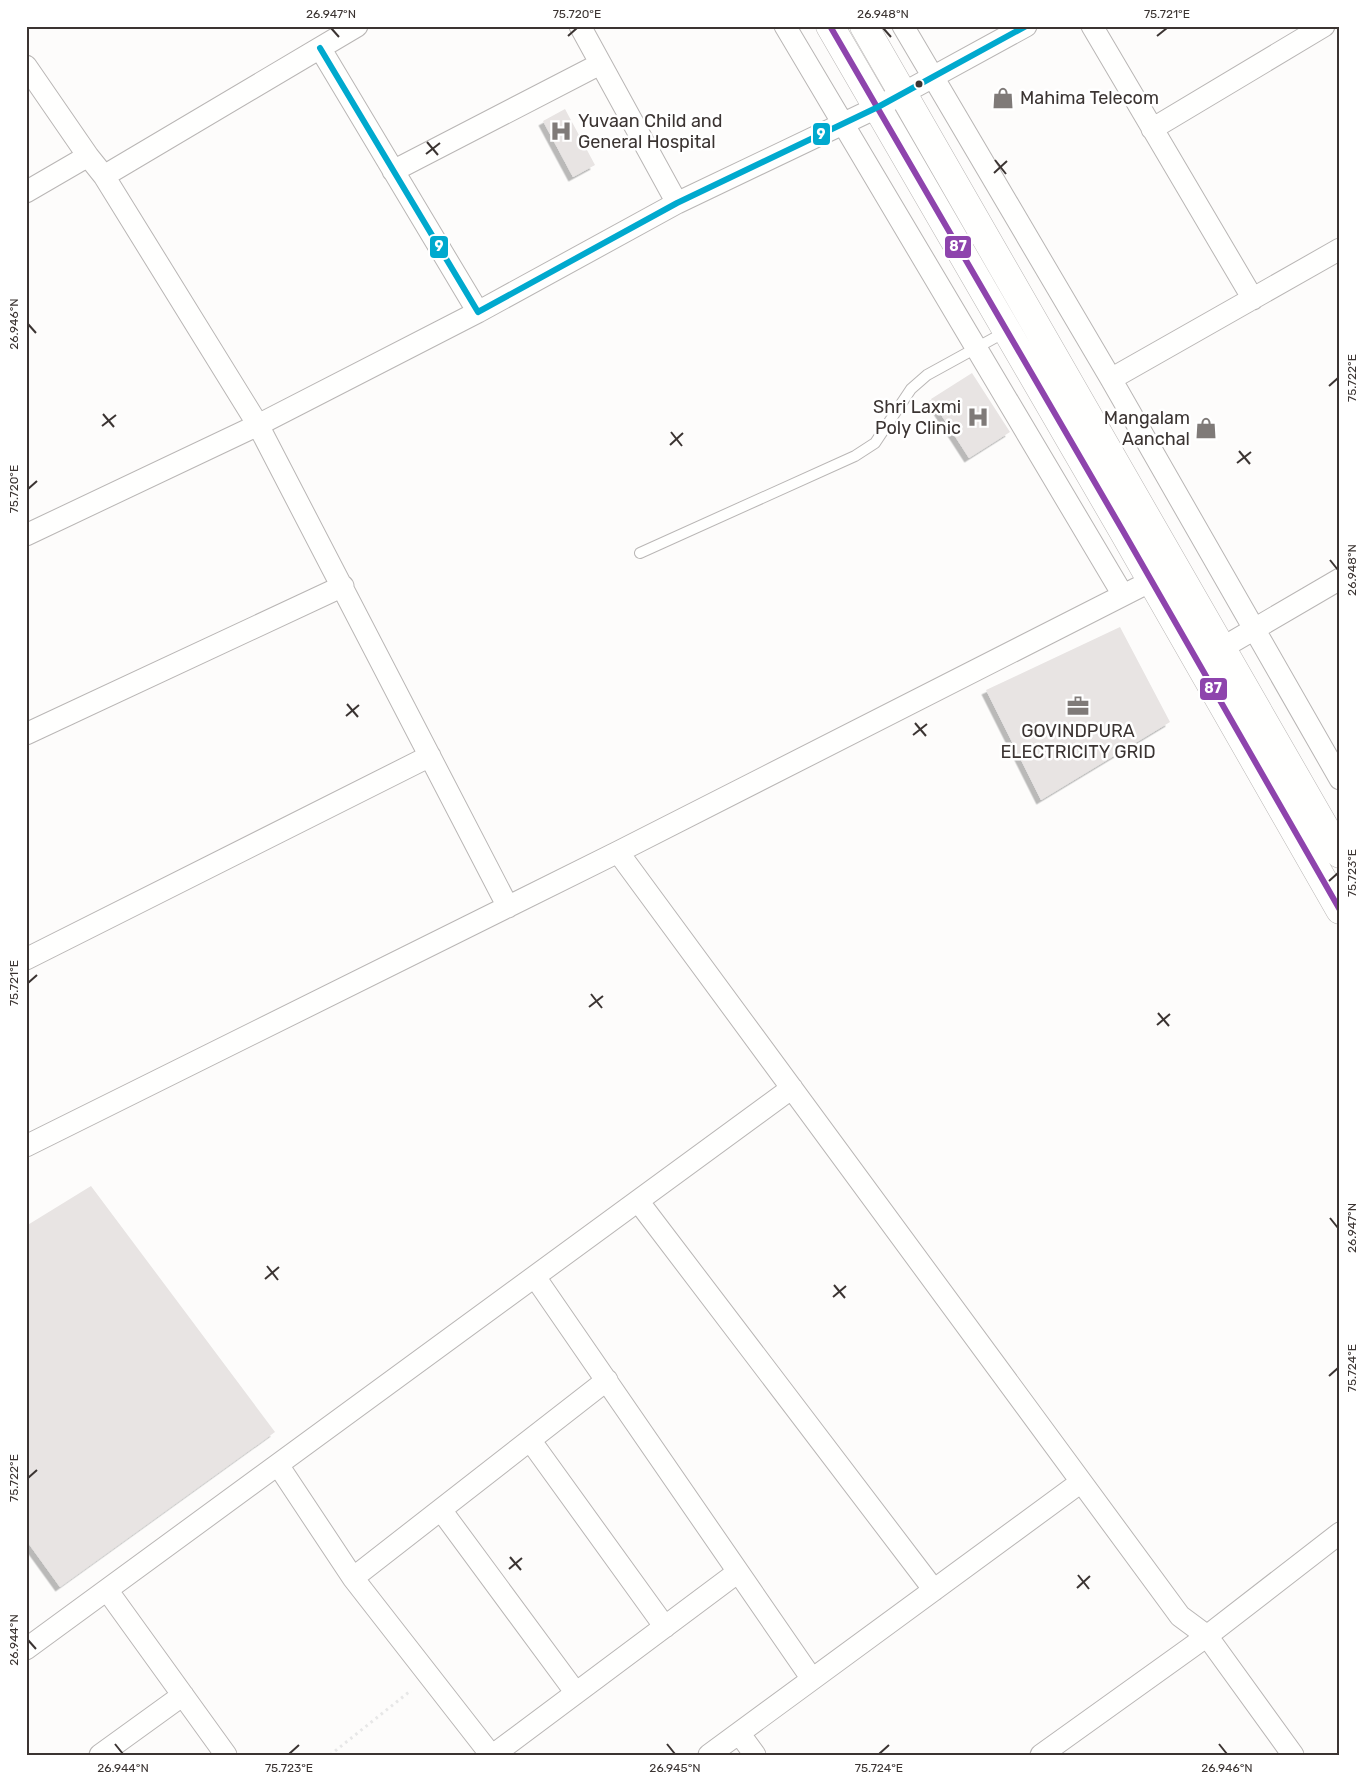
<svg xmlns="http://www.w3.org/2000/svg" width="1366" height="1781" font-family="Rubik,sans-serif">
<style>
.building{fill:#e8e4e3;filter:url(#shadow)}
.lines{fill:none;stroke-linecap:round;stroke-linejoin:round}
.lane-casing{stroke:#b9b6b5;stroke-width:12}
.street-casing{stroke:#b9b6b5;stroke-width:23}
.primary-casing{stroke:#b9b6b5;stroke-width:29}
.path{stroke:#e7e7e7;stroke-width:3;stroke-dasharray:2.5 4;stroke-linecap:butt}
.lane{stroke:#fffffe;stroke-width:10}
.street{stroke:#fffffe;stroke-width:21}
.primary{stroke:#fffffe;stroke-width:28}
.bus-1-casing{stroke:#fff;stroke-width:10}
.bus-2-casing{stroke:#fff;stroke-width:10}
.bus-1{stroke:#8e44ad;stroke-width:6}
.bus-2{stroke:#00a9ce;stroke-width:6}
.ticks{fill:none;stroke:#3b3432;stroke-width:2}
.bus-dot{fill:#3b3432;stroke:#fff;stroke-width:2}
.labels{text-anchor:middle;stroke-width:5;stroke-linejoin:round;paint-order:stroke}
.poi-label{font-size:18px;fill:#3b3432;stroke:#fff;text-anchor:start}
.line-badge{stroke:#fff;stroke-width:2}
.badge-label{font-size:14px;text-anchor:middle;font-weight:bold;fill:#fff}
.neatline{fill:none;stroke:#3b3432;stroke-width:2}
.ticks-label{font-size:12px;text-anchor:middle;fill:#3b3432}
</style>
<defs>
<filter id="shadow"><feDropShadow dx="-4.5" dy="4.5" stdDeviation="0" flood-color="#0004"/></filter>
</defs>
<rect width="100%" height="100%" fill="#fdfcfb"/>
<!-- building -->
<path class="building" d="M565,109L595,165L573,177L543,121Z
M972,373L1010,432L969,458L931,399Z
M1120,627L1170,722L1041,800L986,690Z
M91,1186L275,1432L60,1587L26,1540V1226Z"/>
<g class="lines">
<!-- lane casing -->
<g class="lane-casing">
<path id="lane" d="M640,553L855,456L875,443L911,389L927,375L1007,331"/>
</g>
<!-- street casing -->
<g class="street-casing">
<path id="street" d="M580,26L677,203
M785,26L1123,595
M903,26L1111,379L1340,779
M1092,26L1253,299
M320,48L478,312L677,203L878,107L1026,26
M26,66L88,156
M1152,129L1324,26
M393,171L600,64
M104,176L258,425L508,907
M26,192L88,156L104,176L357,26
M1111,379L1340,249
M26,535L258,425L478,312
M1222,648L1340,579
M26,734L343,586
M618,852L1180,1616L1207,1636L1293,1755
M26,959L430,756
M26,1146L618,852L1165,574
M638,1201L934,1590
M535,1277L812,1679
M530,1440L665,1627
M278,1465L353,1578L607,1380
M441,1510L576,1693
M353,1578L491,1755
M107,1590L226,1755
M26,1649L792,1088
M739,1733L755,1755
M100,1755L183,1695
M493,1755L738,1572
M709,1755L1081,1482
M1041,1755L1207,1636L1340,1533"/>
</g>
<!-- primary casing -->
<g class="primary-casing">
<path id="primary" d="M830,26L1123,531L1340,910
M864,26L1340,854"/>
</g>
<!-- path -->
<path class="path" d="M330,1755L409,1692H412"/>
<!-- lane -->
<use href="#lane" class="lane"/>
<!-- street -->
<use href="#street" class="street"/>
<!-- primary -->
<use href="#primary" class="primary"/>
<!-- bus-1 casing -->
<g class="bus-1-casing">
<path id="bus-1" d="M830,26L1123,531L1340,910"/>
</g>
<!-- bus-2 casing -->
<g class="bus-2-casing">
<path id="bus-2" d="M320,48L478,312L677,203L878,107L1026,26"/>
</g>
<!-- bus-1 -->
<use href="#bus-1" class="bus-1"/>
<!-- bus-2 -->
<use href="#bus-2" class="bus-2"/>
</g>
<!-- ticks -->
<path class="ticks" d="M331,28L339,37M883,28L891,37M568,36L577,28M1157,36L1167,28M427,142L438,155M426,154L440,143M995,160L1006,174M994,173L1007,161M28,324L36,333M1329,386L1338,378M103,414L114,427M102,426L116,415M671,432L682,446M670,445L683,433M1239,451L1250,464M1237,463L1251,452M28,489L37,481M1330,560L1338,570M347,704L358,717M346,716L359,705M915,723L926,736M913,735L927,724M1329,881L1338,873M28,983L37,975M591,994L602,1008M589,1007L603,996M1158,1013L1169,1026M1157,1025L1170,1014M1330,1218L1338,1228M267,1266L278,1280M265,1279L279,1267M834,1285L845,1298M833,1297L846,1286M1329,1376L1338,1368M28,1478L37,1470M510,1557L521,1570M509,1569L522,1558M1078,1575L1089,1589M1077,1588L1090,1576M28,1640L36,1649M115,1744L123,1754M667,1744L675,1754M1219,1744L1227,1754M289,1754L299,1745M879,1754L889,1745"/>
<!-- icons -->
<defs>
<g id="shop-bare" transform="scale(1.725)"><path d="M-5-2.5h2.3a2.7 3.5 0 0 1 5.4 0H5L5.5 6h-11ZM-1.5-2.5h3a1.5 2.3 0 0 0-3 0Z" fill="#7f7a78" stroke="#fff" stroke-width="2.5" paint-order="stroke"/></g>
<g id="hospital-bare" transform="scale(1.725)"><path d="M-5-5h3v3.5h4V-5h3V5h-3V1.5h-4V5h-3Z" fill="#7f7a78" stroke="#fff" stroke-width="2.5" paint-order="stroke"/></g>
<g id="office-bare" transform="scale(1.725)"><path d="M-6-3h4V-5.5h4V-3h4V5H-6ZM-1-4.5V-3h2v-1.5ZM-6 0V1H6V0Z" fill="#7f7a78" stroke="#fff" stroke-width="2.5" paint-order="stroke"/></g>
</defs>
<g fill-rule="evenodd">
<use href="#shop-bare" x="1003" y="98"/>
<use href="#hospital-bare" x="561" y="131"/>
<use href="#hospital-bare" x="978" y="417"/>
<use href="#shop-bare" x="1206" y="428"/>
<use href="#office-bare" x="1078" y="706"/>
</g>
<!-- markers -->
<circle class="bus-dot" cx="919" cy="84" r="4.5"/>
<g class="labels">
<!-- poi labels -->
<g class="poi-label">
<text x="1020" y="104">Mahima Telecom</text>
<text x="578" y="127">Yuvaan Child and<tspan x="578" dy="21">General Hospital</tspan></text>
<text x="961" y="413" text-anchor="end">Shri Laxmi<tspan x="961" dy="21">Poly Clinic</tspan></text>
<text x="1190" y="424" text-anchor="end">Mangalam<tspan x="1190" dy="21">Aanchal</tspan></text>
<text x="1078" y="737" text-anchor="middle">GOVINDPURA<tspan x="1078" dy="21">ELECTRICITY GRID</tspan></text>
</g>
</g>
<g class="line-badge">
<rect x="812" y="122" width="19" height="24" rx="5" fill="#00a9ce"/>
<rect x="429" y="235" width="20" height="24" rx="5" fill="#00a9ce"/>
<rect x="944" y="235" width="28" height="24" rx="5" fill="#8e44ad"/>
<rect x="1199" y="677" width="29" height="24" rx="5" fill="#8e44ad"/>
</g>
<g class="badge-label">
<text x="821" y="139">9</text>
<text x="439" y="251">9</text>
<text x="958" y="251">87</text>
<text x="1213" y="693">87</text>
</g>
<!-- border -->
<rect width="1366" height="1781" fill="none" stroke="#ffffff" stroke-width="55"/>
<rect x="28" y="28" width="1310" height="1726" class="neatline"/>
<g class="ticks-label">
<text x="331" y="18">26.947°N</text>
<text x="577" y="18">75.720°E</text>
<text x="883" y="18">26.948°N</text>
<text x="1167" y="18">75.721°E</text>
<text transform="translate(14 324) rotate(-90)" y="4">26.946°N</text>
<text transform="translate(1352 378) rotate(-90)" y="4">75.722°E</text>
<text transform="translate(14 489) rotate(-90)" y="4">75.720°E</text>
<text transform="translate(1352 570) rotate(-90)" y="4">26.948°N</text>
<text transform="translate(1352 873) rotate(-90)" y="4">75.723°E</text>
<text transform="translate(14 983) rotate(-90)" y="4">75.721°E</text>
<text transform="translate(1352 1228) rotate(-90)" y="4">26.947°N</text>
<text transform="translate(1352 1368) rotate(-90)" y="4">75.724°E</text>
<text transform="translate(14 1478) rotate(-90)" y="4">75.722°E</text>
<text transform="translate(14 1640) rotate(-90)" y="4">26.944°N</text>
<text x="123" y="1772">26.944°N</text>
<text x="289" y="1772">75.723°E</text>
<text x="675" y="1772">26.945°N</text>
<text x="879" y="1772">75.724°E</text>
<text x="1227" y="1772">26.946°N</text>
</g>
</svg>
